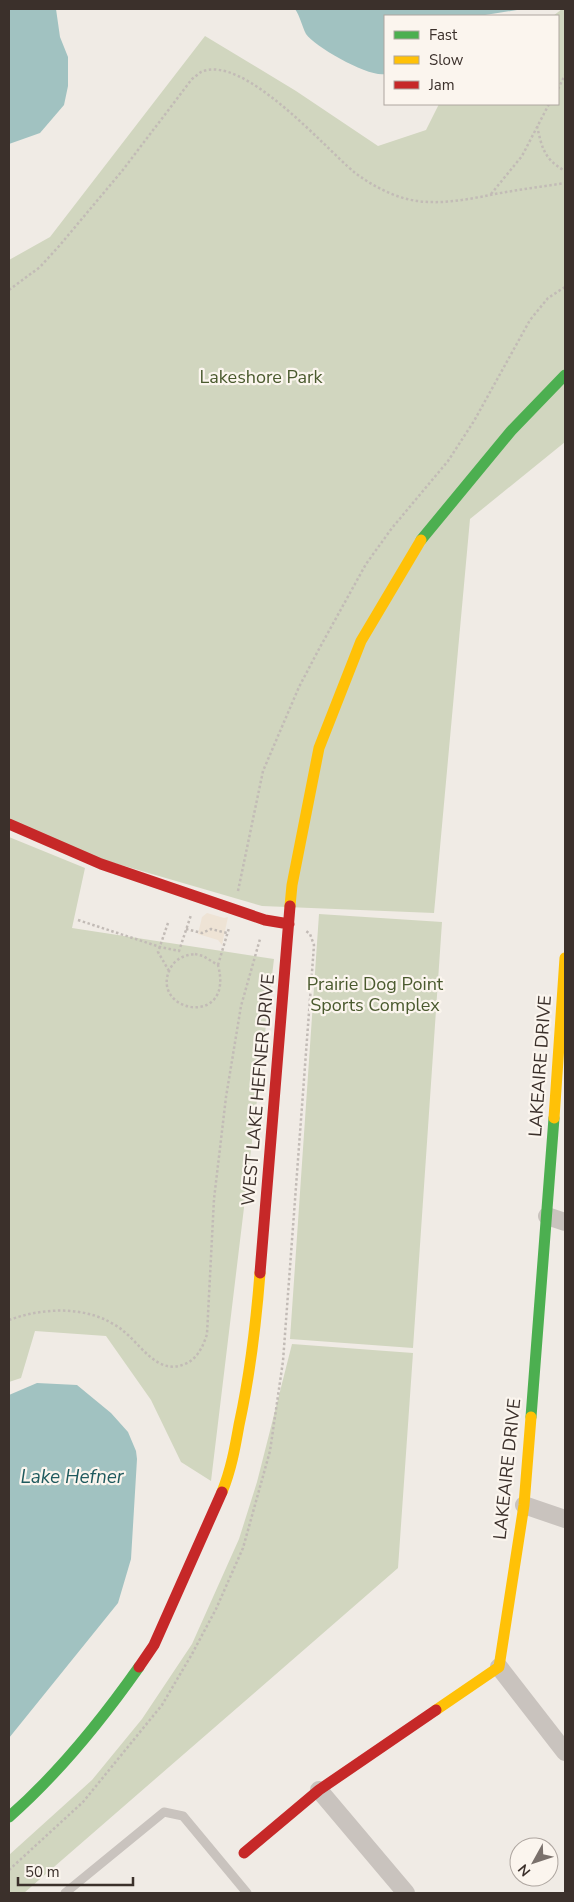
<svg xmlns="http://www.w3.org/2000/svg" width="574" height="1902" font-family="'Nunito Sans',sans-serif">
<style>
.green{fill:#d1d6bf}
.plaza{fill:#eee3d5}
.water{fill:#a1c2c1}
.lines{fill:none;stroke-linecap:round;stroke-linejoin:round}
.path{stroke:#c2bbb6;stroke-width:2.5;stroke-dasharray:2.5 2.5;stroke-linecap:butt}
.lane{stroke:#c9c3be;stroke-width:9}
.street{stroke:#c9c3be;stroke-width:18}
.fast{stroke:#4caf50;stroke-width:11}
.slow{stroke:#ffc107;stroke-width:11}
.jam{stroke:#c62828;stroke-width:11}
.labels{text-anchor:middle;stroke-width:4.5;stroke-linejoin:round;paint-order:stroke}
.park-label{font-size:18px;fill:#4a5a2e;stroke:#fbf5ee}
.street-label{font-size:18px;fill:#3b302b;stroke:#fbf5ee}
.water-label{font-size:19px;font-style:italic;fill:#1f5a5e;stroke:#fbf5ee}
</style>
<rect width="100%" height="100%" fill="#f0ebe5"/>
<!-- green -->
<path class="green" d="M562,9H565V442L470,519L434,913L262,906L66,849L9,828V260L50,237L205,36L296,91L378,146L426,130L439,104H558V16H553Z
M9,837L85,868L72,928L274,959L211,1481L181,1462L151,1400L106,1336L35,1331L21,1378L9,1382Z
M319,914L442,922L413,1348L290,1339Z
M292,1344L413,1353L398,1568L24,1893H9V1855L92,1780L142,1719L192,1644L239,1539L257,1482Z"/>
<!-- plaza -->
<path class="plaza" d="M207,913L224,918L228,917L222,945L218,940L198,934L202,917Z"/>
<!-- water -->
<path class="water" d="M9,9H56L60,37L68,57V86L64,105L40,133L9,144Z
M295,9H523L479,16H385V74C370,78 315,47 306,34C302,26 300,16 295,9Z
M37,1383L77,1385L111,1413L128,1432L136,1451L137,1459L131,1559L118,1603L9,1738V1395Z"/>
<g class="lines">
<!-- path -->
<path class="path" d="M558,89L565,75
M537,126C542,148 544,159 565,171
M491,194L522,156L549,104
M9,290L40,267L60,245L122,171L192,79C195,77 198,74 201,72C243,53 324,147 354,172C367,182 381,190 397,196C427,207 460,201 490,195C515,190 540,187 565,183
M238,891L263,771L299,687L319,649L366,564L392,528L448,461L474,421L530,320L548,298L565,287
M78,920L160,947L179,951L191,915
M168,923L158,952L169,971
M186,929L202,933L211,929L227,933
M195,954L203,956L218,965C235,1029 149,1012 170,969C175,959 184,955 195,954Z
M218,965L229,928
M9,1320C39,1309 76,1306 106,1320C111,1323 118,1326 122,1330C141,1344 157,1376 185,1364C197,1359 203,1347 207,1334L214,1199L226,1097L241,1006L260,939
M9,1870L83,1802L162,1705L192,1654L216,1609L243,1548L270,1451L283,1361L314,945L310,934L306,931"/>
<!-- lane -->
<path class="lane" d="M65,1893L164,1812L183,1816L247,1893"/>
<!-- street -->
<path class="street" d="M547,1216L565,1222
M524,1505L565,1519
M499,1667L565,1752
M319,1790L406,1893"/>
<!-- fast -->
<path class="fast" d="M421,540L511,431L565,375
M531,1417L554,1118
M9,1817C59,1773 101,1721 139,1667"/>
<!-- slow -->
<path class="slow" d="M290,906L292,885L319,748L361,641L421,540
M554,1118L565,958
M222,1492C231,1470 235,1448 239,1425C250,1375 256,1324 260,1273
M436,1710L499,1667L524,1505L531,1417"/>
<!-- jam -->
<path class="jam" d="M9,824L101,864L265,920L289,924
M260,1273L290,906
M139,1667L154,1645L222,1492
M244,1853L319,1790L436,1710"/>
</g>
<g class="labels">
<!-- park labels -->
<g class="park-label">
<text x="261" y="383">Lakeshore Park</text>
<text x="375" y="990">Prairie Dog Point<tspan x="375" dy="21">Sports Complex</tspan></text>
</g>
<!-- street labels -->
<g class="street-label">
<text transform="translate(540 1066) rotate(-86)" y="6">LAKEAIRE DRIVE</text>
<text transform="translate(258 1090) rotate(-85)" y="6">WEST LAKE HEFNER DRIVE</text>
<text transform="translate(507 1469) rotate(-84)" y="6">LAKEAIRE DRIVE</text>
</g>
<!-- water labels -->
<g class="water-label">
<text x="72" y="1483">Lake Hefner</text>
</g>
</g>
<!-- border -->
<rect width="574" height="1902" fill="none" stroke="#3b302b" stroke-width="20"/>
<!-- legend -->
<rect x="384" y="15" width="175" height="90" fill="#fbf5ee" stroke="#aea6a0"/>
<rect x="394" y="31" width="25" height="8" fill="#4caf50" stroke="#aea6a0"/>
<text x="429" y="40" font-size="15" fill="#3b302b">Fast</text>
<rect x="394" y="56" width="25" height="8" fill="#ffc107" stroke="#aea6a0"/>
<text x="429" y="65" font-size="15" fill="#3b302b">Slow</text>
<rect x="394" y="81" width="25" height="8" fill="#c62828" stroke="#aea6a0"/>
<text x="429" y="90" font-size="15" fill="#3b302b">Jam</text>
<!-- north arrow -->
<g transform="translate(534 1862) rotate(230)"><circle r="24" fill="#fbf5ee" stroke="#aea6a0"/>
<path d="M0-4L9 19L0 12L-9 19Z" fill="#7a716c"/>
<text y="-8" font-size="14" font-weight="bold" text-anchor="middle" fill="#3b302b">N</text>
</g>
<!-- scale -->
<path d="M18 1877v8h115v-8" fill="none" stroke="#3b302b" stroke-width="2.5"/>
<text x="25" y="1877" font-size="15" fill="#3b302b" stroke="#fbf5ee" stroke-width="4" paint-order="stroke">50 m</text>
</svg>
